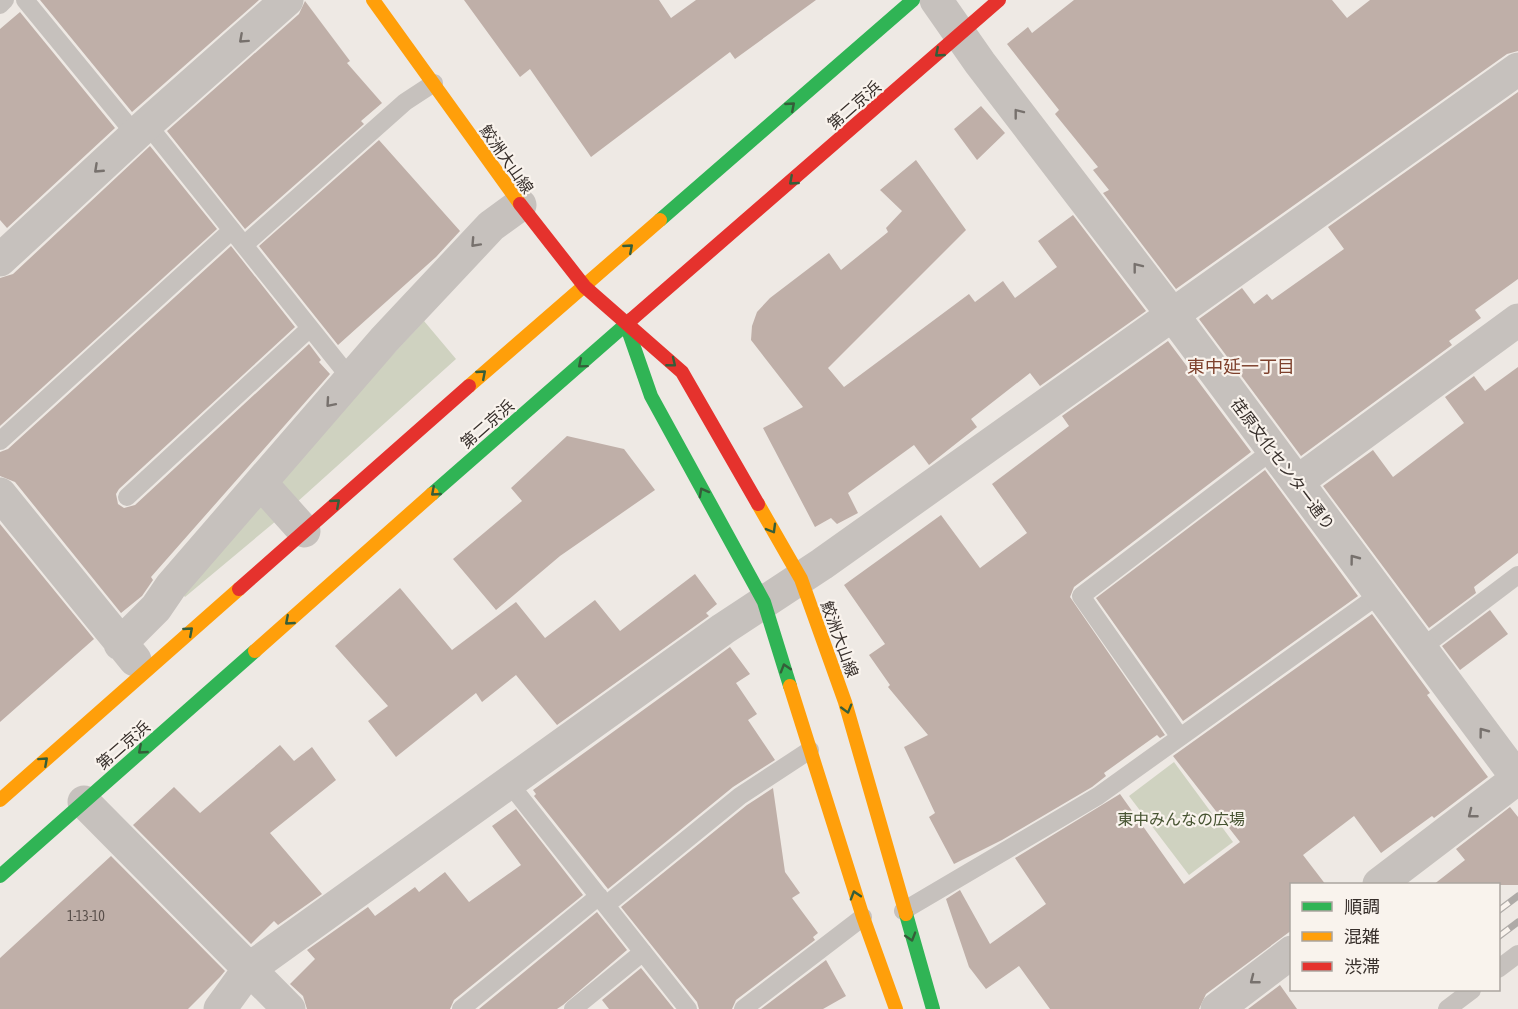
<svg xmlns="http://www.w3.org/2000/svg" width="1518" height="1009" font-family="'Asap Condensed','Noto Sans JP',sans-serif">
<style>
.green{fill:#cfd2c0}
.building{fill:#bfafa8}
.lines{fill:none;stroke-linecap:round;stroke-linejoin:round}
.lane{stroke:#c6c1bd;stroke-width:18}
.street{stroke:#c6c1bd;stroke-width:33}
.fast{stroke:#30b455;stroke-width:14}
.slow{stroke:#ff9f0a;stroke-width:14}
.jam{stroke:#e5322d;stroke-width:14}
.rail-casing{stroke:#aeaaa7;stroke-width:7}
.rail{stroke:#f9f3ed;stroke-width:4.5;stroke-dasharray:14;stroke-linecap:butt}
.oneway{stroke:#77716d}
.oneway2{stroke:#355e3a}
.labels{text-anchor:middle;stroke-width:4.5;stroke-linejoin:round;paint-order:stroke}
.number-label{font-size:14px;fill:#594f4a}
.street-label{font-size:16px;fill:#372f2b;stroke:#f9f3ed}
.park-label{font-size:16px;fill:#465331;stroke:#f9f3ed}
.neighbourhood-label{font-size:18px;fill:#7e412d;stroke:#f9f3ed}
</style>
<rect width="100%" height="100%" fill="#eee9e4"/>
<!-- green -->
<path class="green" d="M424,321L456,359L296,503L274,481Z
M257,502L276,521L185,597L177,589Z
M1174,762L1233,842L1189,875L1129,796Z"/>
<!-- building -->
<path class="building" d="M40,0H259L132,112Z
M464,0H659L671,18L696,0H816L735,59L730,52L591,157L530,69L520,77Z
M1074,0H1332L1347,18L1370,0H1518V51L1507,54L1176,289L1103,193L1109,190L1093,170L1098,167L1055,114L1059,110L1007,44L1028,27L1032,33Z
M305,1L350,61L347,63L382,103L361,121L364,124L245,229L167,131L299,14Z
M20,12L115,128L7,228L0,220V29Z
M1518,92V279L1475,310L1481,318L1449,341L1452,345L1301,456L1199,319L1242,288L1254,304L1267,294L1272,300L1344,249L1328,227Z
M981,106L1005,133L977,160L954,129Z
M379,140L460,231L436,257L338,345L259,246Z
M150,146L217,229L0,426V278L13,274Z
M916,160L966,230L828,368L844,387L969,294L975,302L1003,281L1015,298L1057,267L1038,241L1073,215L1146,311L1040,386L1030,373L971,419L977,427L929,465L914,445L848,493L858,513L837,524L831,518L815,527L763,428L803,407L751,340L752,326L757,312L770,298L829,253L841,270L888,232L886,228L902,211L880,190Z
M231,246L295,327L119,489L116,494L118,504L124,508L135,505L309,344L321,360L319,362L330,374L151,577L153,580L142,596L121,613L15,482L0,476V452L8,449Z
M1168,341L1251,452L1074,587L1070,597L1165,735L1160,738L1157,735L1104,773L1106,776L1092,787L1002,840L954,864L929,817L935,813L904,747L928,735L888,687L890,685L869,655L885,644L844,585L941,515L980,568L1027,533L992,484L1069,426L1062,416Z
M1518,367V553L1474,587L1476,593L1429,628L1323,486L1373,450L1393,477L1464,423L1445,397L1474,376L1485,391Z
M567,436L624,449L655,490L560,556L496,610L453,559L522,501L511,488Z
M1265,470L1358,596L1183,721L1096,598Z
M0,524L94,639L0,722Z
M695,574L717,604L706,613L709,616L557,725L516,675L482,702L476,693L396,757L368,721L388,706L335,646L400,588L452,650L516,602L545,638L595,600L620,631Z
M1490,610L1508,634L1460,670L1442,646Z
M1372,614L1430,693L1427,695L1488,777L1434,818L1432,816L1381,853L1354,816L1303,855L1326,885H1292V930L1206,994L1199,1009H1050L1019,966L986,989L969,967L946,899L960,890L990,944L1046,904L1015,858L1120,794L1184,884L1240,842L1173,756Z
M730,647L750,674L736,683L757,714L748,720L775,760L733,787L608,889L534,796L536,794L533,790Z
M280,745L294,761L312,747L336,780L270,833L322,894L278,925L274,921L251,944L133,825L174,787L200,813Z
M773,788L785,872L800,893L792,898L818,933L813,937L815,940L736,1000L732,1009H699L697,1002L621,907L747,805Z
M1510,807L1518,817V885H1433L1465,860L1456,849Z
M516,809L583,895L454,1000L450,1009H307L303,996L290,984L315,959L307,950L368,907L375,916L415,887L419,892L445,872L469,902L521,865L492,826Z
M111,856L225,971L220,977L188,1009H0V958Z
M597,912L627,950L563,1005L557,1009H479Z
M826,960L846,996L823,1009H761Z
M641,968L674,1009H609L602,1000Z
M1280,985L1297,1009H1248Z"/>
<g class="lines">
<!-- lane -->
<path class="lane" d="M25,0L135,134
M0,5L5,0
M147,124L351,379
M244,245L405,102L434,83
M0,441L232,230
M127,497L310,328
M1420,649L1518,575
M1180,737L1081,596L1273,450
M509,783L688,1009
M606,905L740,796L810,750
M903,911L1098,796L1380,594
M1498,969L1518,954
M461,1009L599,896
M573,1009L643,952
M743,1009L863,917
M1447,1009L1472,990"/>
<!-- street -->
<path class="street" d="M936,0L980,63L1172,314L1518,779
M0,260L147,124L287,0
M1297,482L1518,320
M261,483L304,531
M0,494L135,660
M120,644L156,608L171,586L384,340L491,226L520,205
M84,802L289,1009
M1379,884L1518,778
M220,1009L249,969L723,629L822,564L1518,69
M1217,1009L1292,952"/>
<!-- fast -->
<path class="fast" d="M660,220L913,0
M627,327L651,396L764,602L790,686
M432,494L632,319
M0,876L255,651
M906,914L933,1009"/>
<!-- slow -->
<path class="slow" d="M373,0L520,204
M469,386L660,220
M758,504L801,579L845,702L906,914
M255,651L432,494
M790,686L863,917L896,1009
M0,800L239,589"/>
<!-- jam -->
<path class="jam" d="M520,204L585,287L682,372L758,504
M632,319L999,0
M239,589L469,386"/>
<!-- rail casing -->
<g class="rail-casing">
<path id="rail" d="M1498,911L1518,896
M1498,937L1518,922"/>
</g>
<!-- rail -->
<use href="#rail" class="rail"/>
</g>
<!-- one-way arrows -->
<defs><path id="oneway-chevron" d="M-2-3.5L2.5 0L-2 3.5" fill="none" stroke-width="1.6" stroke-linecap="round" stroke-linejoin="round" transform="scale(1.5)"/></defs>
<g class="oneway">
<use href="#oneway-chevron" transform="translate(243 39) rotate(138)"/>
<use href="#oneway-chevron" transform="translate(1018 113) rotate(-128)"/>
<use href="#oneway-chevron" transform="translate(98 169) rotate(137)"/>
<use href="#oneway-chevron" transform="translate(475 243) rotate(133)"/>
<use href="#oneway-chevron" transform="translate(1137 267) rotate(-128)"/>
<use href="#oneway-chevron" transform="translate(330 403) rotate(131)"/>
<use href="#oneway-chevron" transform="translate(1354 559) rotate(-127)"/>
<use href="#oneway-chevron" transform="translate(1483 732) rotate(-127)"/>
<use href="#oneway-chevron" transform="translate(1472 814) rotate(142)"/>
<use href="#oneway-chevron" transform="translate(1254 980) rotate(142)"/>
</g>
<g class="oneway2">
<use href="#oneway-chevron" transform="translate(939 53) rotate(139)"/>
<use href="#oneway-chevron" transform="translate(791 106) rotate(-41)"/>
<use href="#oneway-chevron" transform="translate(793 181) rotate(139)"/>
<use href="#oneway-chevron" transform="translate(629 248) rotate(-41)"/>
<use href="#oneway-chevron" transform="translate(672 363) rotate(39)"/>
<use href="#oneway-chevron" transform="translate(582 364) rotate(140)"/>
<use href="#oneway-chevron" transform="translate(482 374) rotate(-41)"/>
<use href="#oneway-chevron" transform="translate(435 492) rotate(139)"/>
<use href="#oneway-chevron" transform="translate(703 492) rotate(-119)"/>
<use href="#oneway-chevron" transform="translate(336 503) rotate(-41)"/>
<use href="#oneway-chevron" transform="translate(772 529) rotate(60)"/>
<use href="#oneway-chevron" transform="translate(289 621) rotate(139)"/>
<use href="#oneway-chevron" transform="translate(189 631) rotate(-41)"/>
<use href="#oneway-chevron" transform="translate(785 668) rotate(-107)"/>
<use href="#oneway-chevron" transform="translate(847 709) rotate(74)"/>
<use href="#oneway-chevron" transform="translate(142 750) rotate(139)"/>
<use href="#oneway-chevron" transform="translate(44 761) rotate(-42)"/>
<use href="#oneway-chevron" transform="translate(855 895) rotate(-107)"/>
<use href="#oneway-chevron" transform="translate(911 937) rotate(73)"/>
</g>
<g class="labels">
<!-- number labels -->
<g class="number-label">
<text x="86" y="921">1-13-10</text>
</g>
<!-- street labels -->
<g class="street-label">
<text transform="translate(854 105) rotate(-41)" y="6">第二京浜</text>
<text transform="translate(507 159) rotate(55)" y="6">鮫洲大山線</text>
<text transform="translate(487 424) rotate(-41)" y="6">第二京浜</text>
<text transform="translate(1283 464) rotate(53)" y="6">荏原文化センター通り</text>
<text transform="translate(840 639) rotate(70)" y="6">鮫洲大山線</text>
<text transform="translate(123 745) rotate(-41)" y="6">第二京浜</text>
</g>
<!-- park labels -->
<g class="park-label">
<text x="1181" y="825">東中みんなの広場</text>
</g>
<!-- neighbourhood labels -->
<g class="neighbourhood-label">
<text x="1241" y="373">東中延一丁目</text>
</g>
</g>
<!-- legend -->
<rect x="1290" y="883" width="210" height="108" fill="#f9f3ed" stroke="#aba59f" stroke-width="1.5"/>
<rect x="1302" y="902" width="30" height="9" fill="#30b455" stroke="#aba59f" stroke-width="1.5"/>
<text x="1344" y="913" font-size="18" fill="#372f2b">順調</text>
<rect x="1302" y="932" width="30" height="9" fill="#ff9f0a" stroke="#aba59f" stroke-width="1.5"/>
<text x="1344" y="943" font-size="18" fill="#372f2b">混雑</text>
<rect x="1302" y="962" width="30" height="9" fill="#e5322d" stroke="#aba59f" stroke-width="1.5"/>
<text x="1344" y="973" font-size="18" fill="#372f2b">渋滞</text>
</svg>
